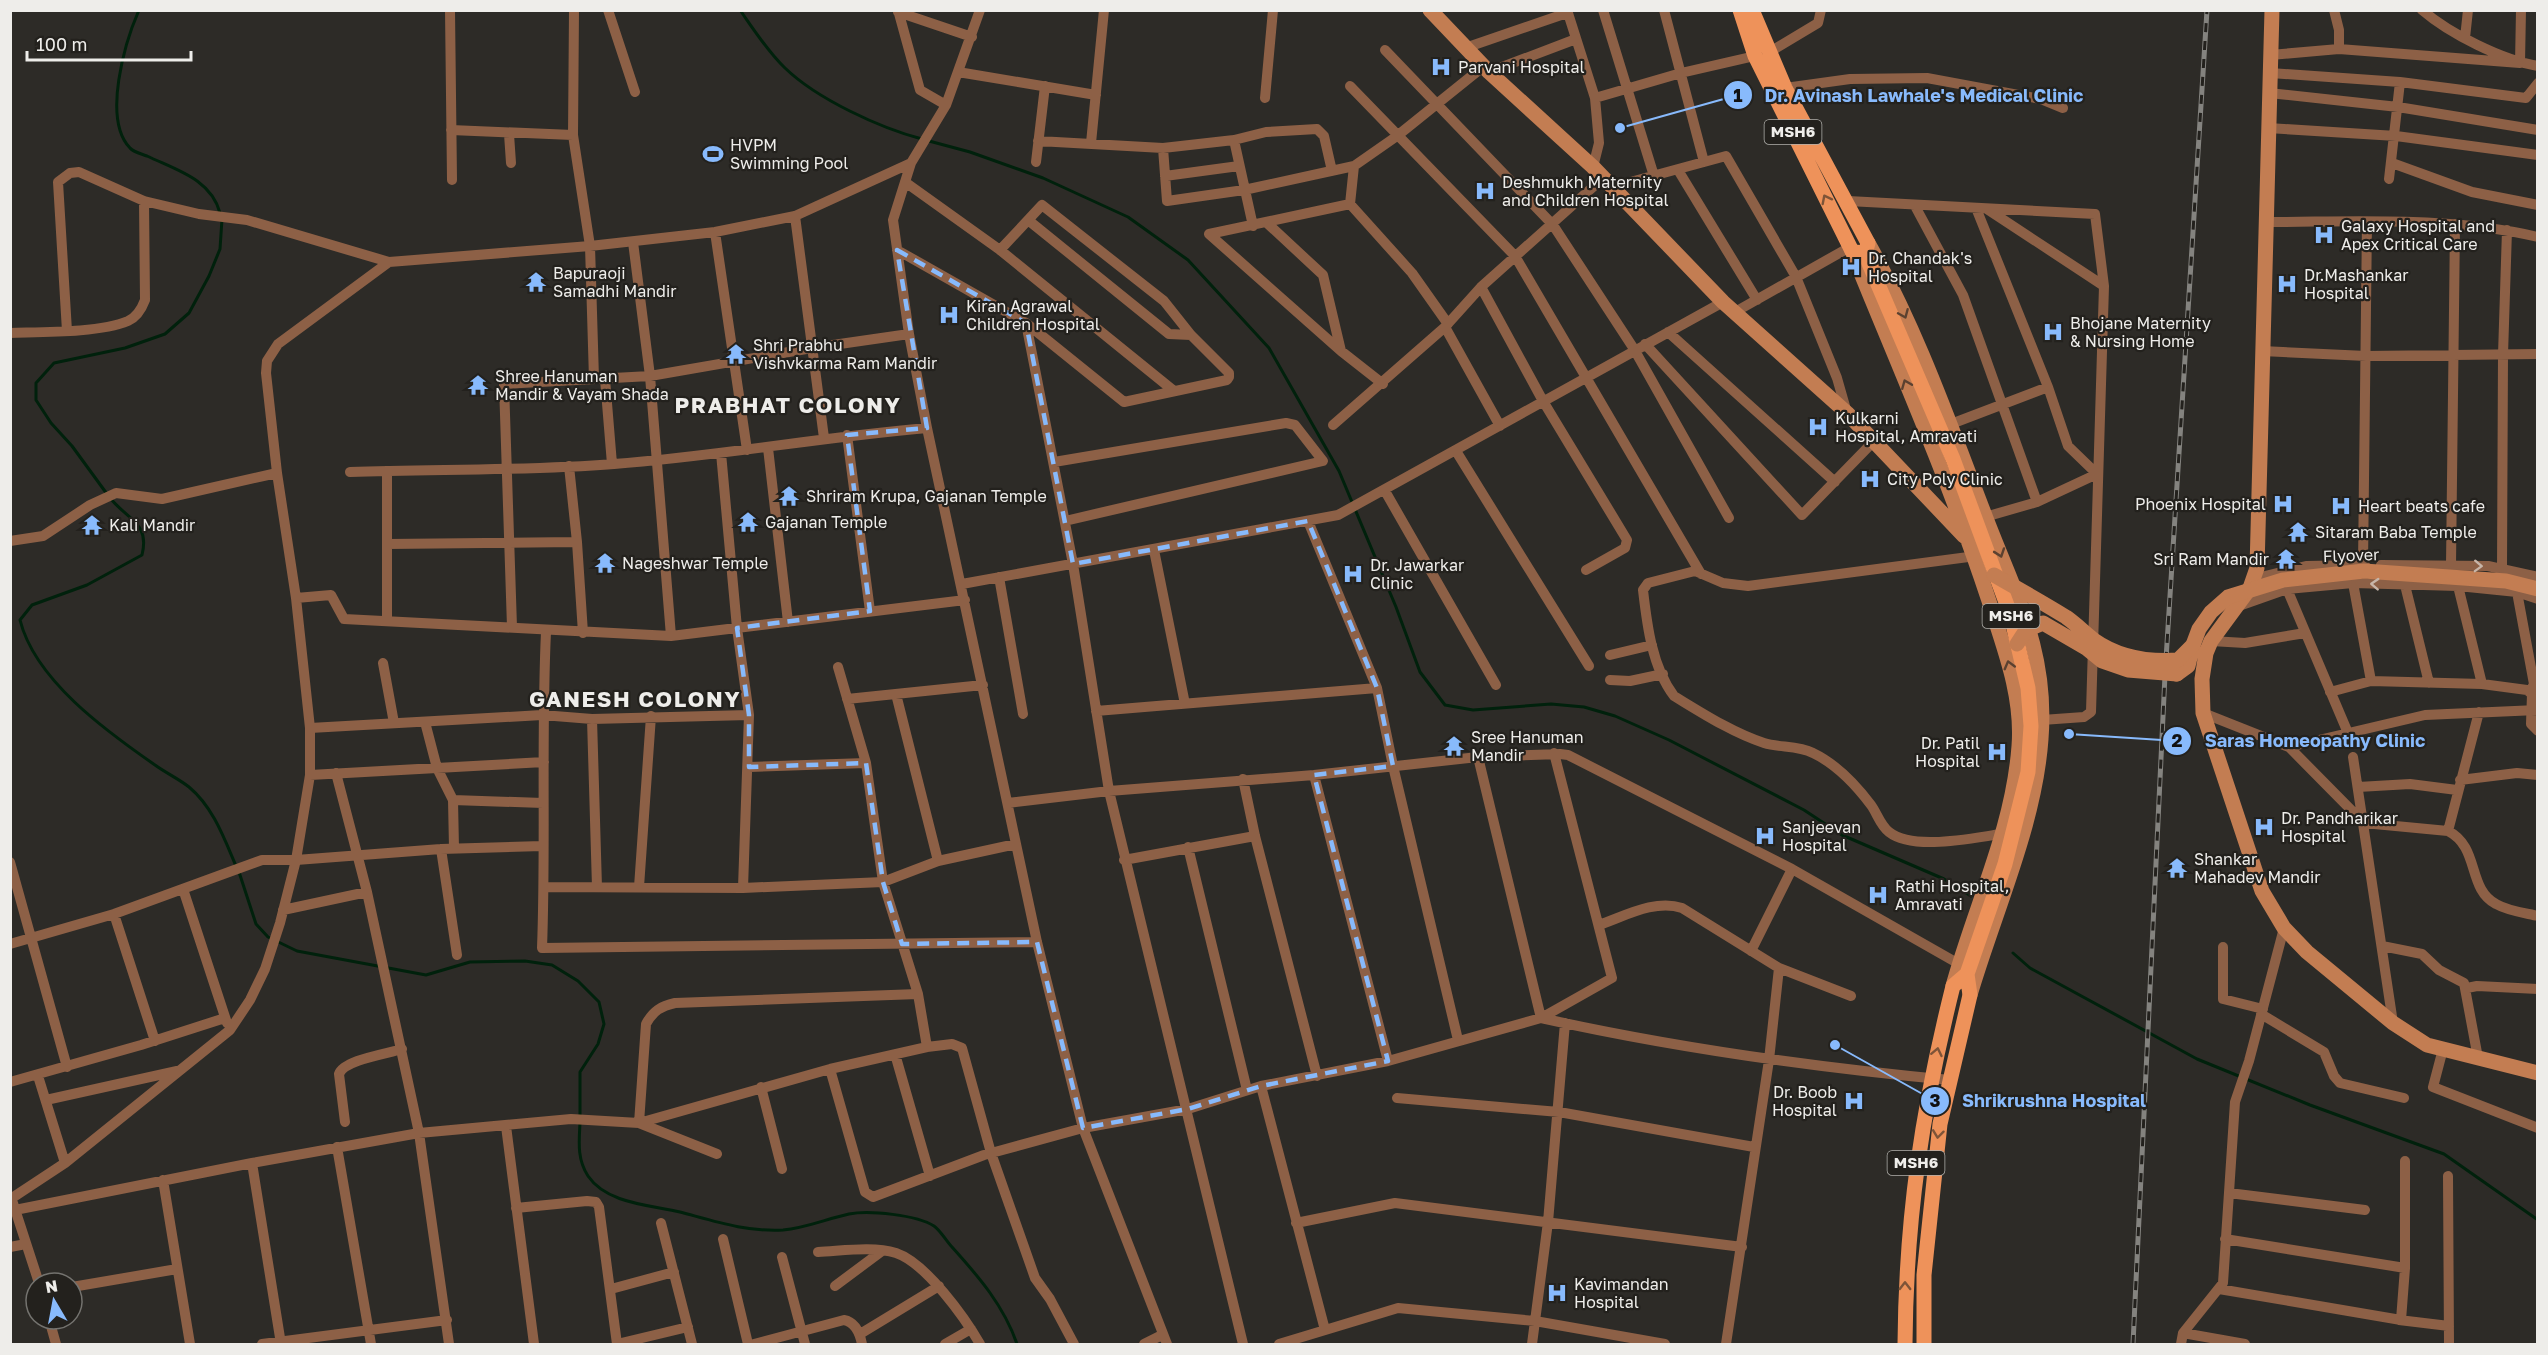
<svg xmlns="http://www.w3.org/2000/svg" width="2548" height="1355" font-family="'Golos Text',sans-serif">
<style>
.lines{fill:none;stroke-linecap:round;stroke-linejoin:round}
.stream{stroke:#00210c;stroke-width:3}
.street{stroke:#8d6046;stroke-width:10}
.secondary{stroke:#c37d52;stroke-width:15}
.primary{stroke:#ee925a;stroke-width:15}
.rail-casing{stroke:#84837f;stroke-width:5}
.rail{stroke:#23211d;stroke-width:3;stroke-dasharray:9;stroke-linecap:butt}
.secondary-bridge{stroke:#c37d52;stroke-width:15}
.oneway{stroke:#7e5438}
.oneway2{stroke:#5b4130}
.oneway3{stroke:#c7b5a8}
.marked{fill:none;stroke:#88bafc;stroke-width:4.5;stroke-dasharray:12 8;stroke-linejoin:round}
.labels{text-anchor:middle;stroke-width:4.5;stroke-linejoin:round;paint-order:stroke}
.shield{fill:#23211d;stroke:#b1b0ac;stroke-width:1.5}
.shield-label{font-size:15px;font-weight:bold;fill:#eeedea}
.poi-label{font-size:16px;fill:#eeedea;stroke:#23211d;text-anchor:start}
.street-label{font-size:16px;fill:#eeedea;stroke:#23211d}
.district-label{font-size:22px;font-weight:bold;letter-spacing:1.5px;fill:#eeedea;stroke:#23211d}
.leader{fill:none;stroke:#88bafc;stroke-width:2}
.callout-dot{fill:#88bafc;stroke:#23211d;stroke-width:2}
.mark-label{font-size:18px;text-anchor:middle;font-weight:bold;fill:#111}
.callout-label{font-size:18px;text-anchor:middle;font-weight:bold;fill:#88bafc;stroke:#23211d;stroke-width:4.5;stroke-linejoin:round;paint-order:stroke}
</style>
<rect width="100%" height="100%" fill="#2d2b27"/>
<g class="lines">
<!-- stream -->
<path class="stream" d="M139,10C125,42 102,119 130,148C133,152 142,154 147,156C176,170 211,179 220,213
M740,10C754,30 768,52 785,68C817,99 880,128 922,139
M929,141L970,152L1043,178L1128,217L1188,260L1269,348L1339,471L1396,607L1420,672L1445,705L1473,710L1551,704L1584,707L1615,716L1669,740L1804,810L1842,835L1944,879L1971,896
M107,494L72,446L51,423L36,400V383L54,363L125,348L165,334L189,313L209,276L220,249L222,219
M111,499C128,520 150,523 142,555L87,585L32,605L20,620C35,680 106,731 155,765C166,773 179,779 189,787C213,807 224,838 236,866
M239,872L256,924L268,937L297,951L426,975L470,962L525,961L552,965L578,981L599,1002L604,1024L598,1044L580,1072V1116
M2013,953L2030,968L2197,1059L2310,1105L2444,1154L2538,1220
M580,1123C579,1142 577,1159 588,1176C607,1204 651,1205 680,1212C714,1221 746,1232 783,1230C806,1228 826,1219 849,1214C869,1210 917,1215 934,1226C941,1231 946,1241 952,1247C979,1277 1004,1306 1017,1344"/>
<!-- street -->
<path class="street" d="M450,10L452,180
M574,10L573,135L590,246L594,379H605L612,464
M608,10L635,92
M898,10L920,90L946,105
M980,10L946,105L911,163L893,220L909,334L927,428L1037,942L1083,1128L1167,1344
M1567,10L1595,98L1599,143L1593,167
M1603,10L1654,176
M1664,10L1704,162
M2334,10L2339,30V49
M2422,10C2450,34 2502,60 2538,66
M898,12L972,37
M2465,38L2468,10
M1465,48L1567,13
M1385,50L1553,225L1634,349L1729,518
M2270,55L2339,49L2520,63L2521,10
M958,72L1096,95
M1489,72L1576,39
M2270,73L2400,82L2526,98L2538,83
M1350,86L1515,256L1701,574
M1785,88L1850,79L1927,78L2041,99L2063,108
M2269,93L2398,107L2538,130
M1265,98L1273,10
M1595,98L1681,73L1768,53L1818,23L1821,10
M2268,128L2396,136L2538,155
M451,130L573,135
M509,134L511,163
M1234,140L1253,226
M1038,141L1163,148L1234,140L1266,132L1317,129L1324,136L1332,171
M1091,143L1104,10
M1163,148L1167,201L1244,190L1354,166L1397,136L1484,66
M1036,162L1045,86
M2392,163L2472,192L2538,205
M1678,170L1757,300
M1165,176L1239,166
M2389,179L2400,82
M905,182L1000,250L1174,391
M1612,187L1726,156L1796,277L1837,378L1847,413
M1848,201L2095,214L2104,286L2091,712L2084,717L2042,720
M1350,204L1412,273L1448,324
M1915,206L1963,295L2037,502
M1976,208L2048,387L2068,446L2097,474L2037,502L1985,517
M1987,209L2104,286
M795,216L824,438
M1028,220L1169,334L1191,335
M2265,222C2355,222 2449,216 2538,237
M1267,223L1323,275L1341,351
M715,232L747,450
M1209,234L1341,351L1383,384
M1209,234L1350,204L1354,166
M633,242L650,376L671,636
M897,250L1026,323L1124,402L1227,380L1229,377V373L1191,335L1164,301L1042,205L1000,250
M1481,287L1543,401L1627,540L1625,548L1586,570
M1735,312L1850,247
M1026,323L1073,564L1109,791L1243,1344
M1445,327L1500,426
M67,331L58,182L70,173L79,172L144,201L199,214L247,220L389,262
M1668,332L1835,482
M10,333C42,332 99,333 128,321C137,317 142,308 145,300L144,201
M1645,344L1802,515L1874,441
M2262,351L2366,356L2538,354
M1951,424L2048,387
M1333,425L1445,327L1481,287L1603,178
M847,435L870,611
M768,448L788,622
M1456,451L1589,666
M721,453L737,628L749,715L743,888
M1054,462L1286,423L1295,425L1323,461L1065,521
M569,466L577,542L583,633
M350,472C438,469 527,471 614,464C719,456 822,437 927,428
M1385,491L1496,685
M1308,521L1377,688L1393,766L1458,1040
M10,541L43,536L90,505L116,493L162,499L277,473
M387,544L577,542
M1154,550L1185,704
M1976,556L1748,586L1723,583L1695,571L1648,583L1643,590C1647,625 1652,667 1674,696C1702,713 1733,733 1764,743C1780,748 1798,745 1813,753C1836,764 1856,785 1871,805C1877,813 1880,825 1889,832C1913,851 1972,838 2001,834
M2363,565L2367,222
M2381,565L2488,566L2538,577
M2451,565L2455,224
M2502,568L2503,355L2507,230
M999,577L1023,714
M2253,579L2306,566L2365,565
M2353,583L2371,681L2482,684L2527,690L2532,694L2531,724L2538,731
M962,584L1338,515L1723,302
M2405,585L2429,683
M2458,586L2482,684
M2287,589L2348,733
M2517,592L2534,684L2530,692
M296,598L331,595L344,619L671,636L965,600
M2236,607L2287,589L2353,583L2458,586L2517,592L2538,599
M387,621V471
M512,627L504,384L650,376L812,348L909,334
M546,632C541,737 546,843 542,948L1037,942
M2211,641L2245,643L2305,633
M1610,655L1652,645
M383,663L394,723
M838,667L866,763L883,882L918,994L927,1047
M1610,680L1630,681L1663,674
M2330,692L2371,681
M896,694L938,861
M847,699L983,685
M1096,711L1377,688
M2203,713L2289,747L2364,823L2448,831C2480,847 2467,889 2496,904C2508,911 2525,913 2538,916
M592,719L597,887
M425,722L437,768L453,800L454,848
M310,728L542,715L592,719L749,715
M2289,747L2425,715L2537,710
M1478,757L1541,1018C1676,1048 1812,1067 1950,1080
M2353,757L2393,1023
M749,767L866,763
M336,773L367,892L419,1133L449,1344
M310,775L544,762
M1314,775L1388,1061
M1243,779L1255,836L1317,1076
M2460,780L2517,773L2538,775
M2358,787L2410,784L2457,790
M453,800L543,803
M1008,803L1109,791L1314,775L1478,757L1560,754L1568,755L1792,869L1959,964
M2448,831L2479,712
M1188,847L1247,1090
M441,849L457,955
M1124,860L1255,836
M10,862L67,1067
M544,887L743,888L883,882L938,861L1016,844
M639,887L651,716
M183,889L227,1023
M283,910L367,892
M114,914L155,1041
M1599,925C1625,916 1655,899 1682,908L1779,968L1769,1060L1726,1344
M10,944L114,914L262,860H296L441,849L542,846
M2382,946L2422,954L2439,970L2464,983L2478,1058
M2223,947V999L2263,1009
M1751,951L1792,869
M1779,968L1851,996
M2467,988L2477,986L2538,989
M2261,1014L2324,1052L2334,1076L2340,1083L2404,1098
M2443,1049L2433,1087L2538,1128
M895,1054L930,1176
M830,1069L865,1192L873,1197L984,1155L1083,1128L1188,1109L1261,1086L1388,1061L1541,1018L1612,978L1554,753
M38,1076L65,1163
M10,1082L141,1045L225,1018
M1261,1086L1325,1330
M761,1087L782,1169
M1397,1098L1559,1112L1754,1147
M46,1100L177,1071
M345,1122L339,1074C344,1060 386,1054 402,1049
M506,1126L534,1344
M337,1147L371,1344
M717,1154L639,1123L646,1024C653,1011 661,1006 675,1003L918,994
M252,1163L281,1344
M2448,1176L2449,1344
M163,1180L190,1344
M2229,1193L2365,1210
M12,1198L65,1163L230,1030L250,1000L265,969L280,923L296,860L310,775V728L296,598L277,473L266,373L267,361L278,344L389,262L590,246L715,232L795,216L911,163
M13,1203L39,1283
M516,1208L587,1201L596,1202L599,1207L617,1344
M15,1210L252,1163L419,1133L571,1119L639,1123L830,1069L927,1047L952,1044L962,1048L991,1153L1035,1278L1050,1299L1074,1344
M661,1223L692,1344
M1296,1223L1395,1203L1742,1247
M723,1239L748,1344
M2225,1239L2405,1268
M10,1247L26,1244
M818,1252C842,1251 873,1246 896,1253C926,1263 965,1318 980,1344
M782,1257L805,1344
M835,1286L882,1251
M72,1287L177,1269
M611,1289L674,1272
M2219,1289L2401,1320L2405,1268V1161
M49,1319L56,1344
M2399,1320L2449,1326
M2183,1333L2245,1344
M860,1334L939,1286
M262,1344L447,1320
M617,1344L688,1327
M754,1344L844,1320C855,1322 860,1334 862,1344
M945,1344L971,1329
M1144,1344L1162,1335
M1279,1344L1398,1308L1535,1321L1665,1344
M1532,1344L1548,1222L1565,1023
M2181,1344L2183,1333L2223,1283L2235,1102L2249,1061L2284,928"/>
<!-- secondary -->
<path class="secondary" d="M1430,10L1489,72L1593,167L1723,302L1847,413L1964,536
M2272,10L2257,568L2250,588L2211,641L2206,653L2202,679L2203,713L2262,891L2284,928L2307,952L2393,1023L2427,1045L2538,1073
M1868,243C1916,328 1949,422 1984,513C2014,593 2048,649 2041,739C2035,825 1994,913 1970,995
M1852,251C1899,367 1950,482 1989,601C2004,648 2023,696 2019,746C2013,829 1975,906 1953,986
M2177,674L2188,666L2193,645"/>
<!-- primary -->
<path class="primary" d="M1740,10L1755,56L1850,247L1852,251L1865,254
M1752,10L1785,88L1868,243L1865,254L1953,459L2011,616L2028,688L2031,726L2028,772L2005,864L1967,974L1970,995L1940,1124L1924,1275V1344
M1905,1344C1906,1216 1922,1110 1953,986L1967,974"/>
<!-- rail casing -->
<g class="rail-casing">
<path id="rail" d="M2133,1344L2165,675L2207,10"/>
</g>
<!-- rail -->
<use href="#rail" class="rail"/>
<!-- secondary-bridge -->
<path class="secondary-bridge" d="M1994,575C2018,589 2042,602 2066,617C2076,624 2085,633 2094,640C2118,657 2149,662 2178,660L2193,645L2199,629L2211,612L2228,597L2283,580L2364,571L2506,581L2538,589
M2017,644L2026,630L2043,623L2086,648L2102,661L2128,670L2177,674"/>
</g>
<!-- one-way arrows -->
<defs><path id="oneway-chevron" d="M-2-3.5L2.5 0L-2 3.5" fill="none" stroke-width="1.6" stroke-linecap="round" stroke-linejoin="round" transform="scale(1.5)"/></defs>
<g class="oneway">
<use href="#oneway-chevron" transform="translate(1826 199) rotate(-117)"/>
<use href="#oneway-chevron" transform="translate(1937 1052) rotate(-78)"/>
<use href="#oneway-chevron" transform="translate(1938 1134) rotate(97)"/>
<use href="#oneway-chevron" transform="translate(1905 1286) rotate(-90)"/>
</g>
<g class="oneway2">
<use href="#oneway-chevron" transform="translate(1904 314) rotate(67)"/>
<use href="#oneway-chevron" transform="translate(1906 384) rotate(-112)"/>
<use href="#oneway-chevron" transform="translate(2000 553) rotate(71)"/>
<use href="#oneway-chevron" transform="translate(2009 665) rotate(-105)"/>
</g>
<g class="oneway3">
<use href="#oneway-chevron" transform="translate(2478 566) rotate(2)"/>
<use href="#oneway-chevron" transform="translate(2375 584) rotate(-177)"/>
</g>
<!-- marked area -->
<path class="marked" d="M897,250L1026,323L1073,564L1308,521L1377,688L1393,766L1314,775L1388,1061L1261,1086L1188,1109L1083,1128L1037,942L902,944L883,882L866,763L749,767V715L737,628L870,611L847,435L927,428Z"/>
<!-- icons -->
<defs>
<g id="hospital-bare" transform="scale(1.62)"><path d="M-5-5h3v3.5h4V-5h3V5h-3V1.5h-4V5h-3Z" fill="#88bafc" stroke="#23211d" stroke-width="2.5" paint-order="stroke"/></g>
<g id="stadium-bare" transform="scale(1.62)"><path d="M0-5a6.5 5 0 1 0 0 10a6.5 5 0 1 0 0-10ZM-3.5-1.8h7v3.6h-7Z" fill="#88bafc" stroke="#23211d" stroke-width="2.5" paint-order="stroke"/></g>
<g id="temple-bare" transform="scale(1.62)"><path d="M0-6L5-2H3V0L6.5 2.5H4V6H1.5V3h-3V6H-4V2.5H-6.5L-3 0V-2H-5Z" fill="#88bafc" stroke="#23211d" stroke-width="2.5" paint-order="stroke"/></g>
</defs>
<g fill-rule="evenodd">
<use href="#hospital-bare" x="1441" y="67"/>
<use href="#stadium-bare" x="713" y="154"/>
<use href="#hospital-bare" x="1485" y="191"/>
<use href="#hospital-bare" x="2324" y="235"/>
<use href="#hospital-bare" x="1851" y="267"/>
<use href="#temple-bare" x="536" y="282"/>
<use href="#hospital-bare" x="2287" y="284"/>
<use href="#hospital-bare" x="949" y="315"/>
<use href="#hospital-bare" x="2053" y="332"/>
<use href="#temple-bare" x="736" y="354"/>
<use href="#temple-bare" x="478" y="385"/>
<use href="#hospital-bare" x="1818" y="427"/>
<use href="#hospital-bare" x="1870" y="479"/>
<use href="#temple-bare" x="789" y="496"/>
<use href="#hospital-bare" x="2283" y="504"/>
<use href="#hospital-bare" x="2341" y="506"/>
<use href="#temple-bare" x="748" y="522"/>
<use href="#temple-bare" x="92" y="525"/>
<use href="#temple-bare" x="2298" y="532"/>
<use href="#temple-bare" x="2286" y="559"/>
<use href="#temple-bare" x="605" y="563"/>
<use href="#hospital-bare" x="1353" y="574"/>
<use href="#temple-bare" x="1454" y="746"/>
<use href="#hospital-bare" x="1997" y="752"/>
<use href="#hospital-bare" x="2264" y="827"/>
<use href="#hospital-bare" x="1765" y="836"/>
<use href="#temple-bare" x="2177" y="868"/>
<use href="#hospital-bare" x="1878" y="895"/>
<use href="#hospital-bare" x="1854" y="1101"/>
<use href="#hospital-bare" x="1557" y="1293"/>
</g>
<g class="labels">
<!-- shield labels -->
<g class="shield">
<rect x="1764.5" y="120" width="57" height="24" rx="4.5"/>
<rect x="1982.5" y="604" width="57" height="24" rx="4.5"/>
<rect x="1887.5" y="1151" width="57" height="24" rx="4.5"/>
</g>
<g class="shield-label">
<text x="1793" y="137">MSH6</text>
<text x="2011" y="621">MSH6</text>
<text x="1916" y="1168">MSH6</text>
</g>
<!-- poi labels -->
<g class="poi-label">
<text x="1458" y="73">Parvani Hospital</text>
<text x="730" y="151">HVPM<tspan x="730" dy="18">Swimming Pool</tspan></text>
<text x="1502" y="188">Deshmukh Maternity<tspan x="1502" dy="18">and Children Hospital</tspan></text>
<text x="2341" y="232">Galaxy Hospital and<tspan x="2341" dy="18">Apex Critical Care</tspan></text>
<text x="1868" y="264">Dr. Chandak's<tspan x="1868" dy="18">Hospital</tspan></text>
<text x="553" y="279">Bapuraoji<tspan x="553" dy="18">Samadhi Mandir</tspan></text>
<text x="2304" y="281">Dr.Mashankar<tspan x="2304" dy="18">Hospital</tspan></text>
<text x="966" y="312">Kiran Agrawal<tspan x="966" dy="18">Children Hospital</tspan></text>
<text x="2070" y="329">Bhojane Maternity<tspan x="2070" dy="18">&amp; Nursing Home</tspan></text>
<text x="753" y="351">Shri Prabhu<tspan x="753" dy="18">Vishvkarma Ram Mandir</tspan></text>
<text x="495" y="382">Shree Hanuman<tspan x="495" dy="18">Mandir &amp; Vayam Shada</tspan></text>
<text x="1835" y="424">Kulkarni<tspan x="1835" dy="18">Hospital, Amravati</tspan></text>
<text x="1887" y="485">City Poly Clinic</text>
<text x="806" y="502">Shriram Krupa, Gajanan Temple</text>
<text x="2266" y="510" text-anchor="end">Phoenix Hospital</text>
<text x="2358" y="512">Heart beats cafe</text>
<text x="765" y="528">Gajanan Temple</text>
<text x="109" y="531">Kali Mandir</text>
<text x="2315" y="538">Sitaram Baba Temple</text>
<text x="2269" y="565" text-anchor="end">Sri Ram Mandir</text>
<text x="622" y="569">Nageshwar Temple</text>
<text x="1370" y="571">Dr. Jawarkar<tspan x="1370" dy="18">Clinic</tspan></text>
<text x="1471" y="743">Sree Hanuman<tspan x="1471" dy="18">Mandir</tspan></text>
<text x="1980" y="749" text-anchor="end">Dr. Patil<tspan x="1980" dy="18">Hospital</tspan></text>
<text x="2281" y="824">Dr. Pandharikar<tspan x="2281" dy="18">Hospital</tspan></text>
<text x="1782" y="833">Sanjeevan<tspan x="1782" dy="18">Hospital</tspan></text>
<text x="2194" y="865">Shankar<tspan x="2194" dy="18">Mahadev Mandir</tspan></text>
<text x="1895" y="892">Rathi Hospital,<tspan x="1895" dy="18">Amravati</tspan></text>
<text x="1837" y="1098" text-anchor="end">Dr. Boob<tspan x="1837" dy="18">Hospital</tspan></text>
<text x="1574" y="1290">Kavimandan<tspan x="1574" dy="18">Hospital</tspan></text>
</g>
<!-- street labels -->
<g class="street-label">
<text transform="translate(2351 555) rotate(-2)" y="6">Flyover</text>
</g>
<!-- district labels -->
<g class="district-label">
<text x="788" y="413">PRABHAT COLONY</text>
<text x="635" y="707">GANESH COLONY</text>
</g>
</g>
<!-- callouts -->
<path class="leader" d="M1620 128L1738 95M2069 734L2177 741M1835 1045L1935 1101"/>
<g class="callout-dot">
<circle cx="1620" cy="128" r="6"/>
<circle cx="2069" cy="734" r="6"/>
<circle cx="1835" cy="1045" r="6"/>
<circle cx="1738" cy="95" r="15"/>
<circle cx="2177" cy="741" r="15"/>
<circle cx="1935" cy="1101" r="15"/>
</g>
<g class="mark-label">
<text x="1738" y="102">1</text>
<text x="2177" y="747">2</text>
<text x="1935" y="1107">3</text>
</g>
<g class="callout-label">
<text x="1924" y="102">Dr. Avinash Lawhale's Medical Clinic</text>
<text x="2315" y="747">Saras Homeopathy Clinic</text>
<text x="2054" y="1107">Shrikrushna Hospital</text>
</g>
<!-- border -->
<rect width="2548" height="1355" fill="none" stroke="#eeedea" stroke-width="24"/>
<!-- north arrow -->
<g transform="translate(54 1301) rotate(350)"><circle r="28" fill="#23211d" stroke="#74736f" stroke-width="1.5"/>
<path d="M0-4.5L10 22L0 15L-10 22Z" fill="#88bafc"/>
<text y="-9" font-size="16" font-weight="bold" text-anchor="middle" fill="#eeedea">N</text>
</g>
<!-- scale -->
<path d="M27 51v9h164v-9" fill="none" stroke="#eeedea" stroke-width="3"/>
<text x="36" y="51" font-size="18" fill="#eeedea" stroke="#23211d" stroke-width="4.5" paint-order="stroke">100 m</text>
</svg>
